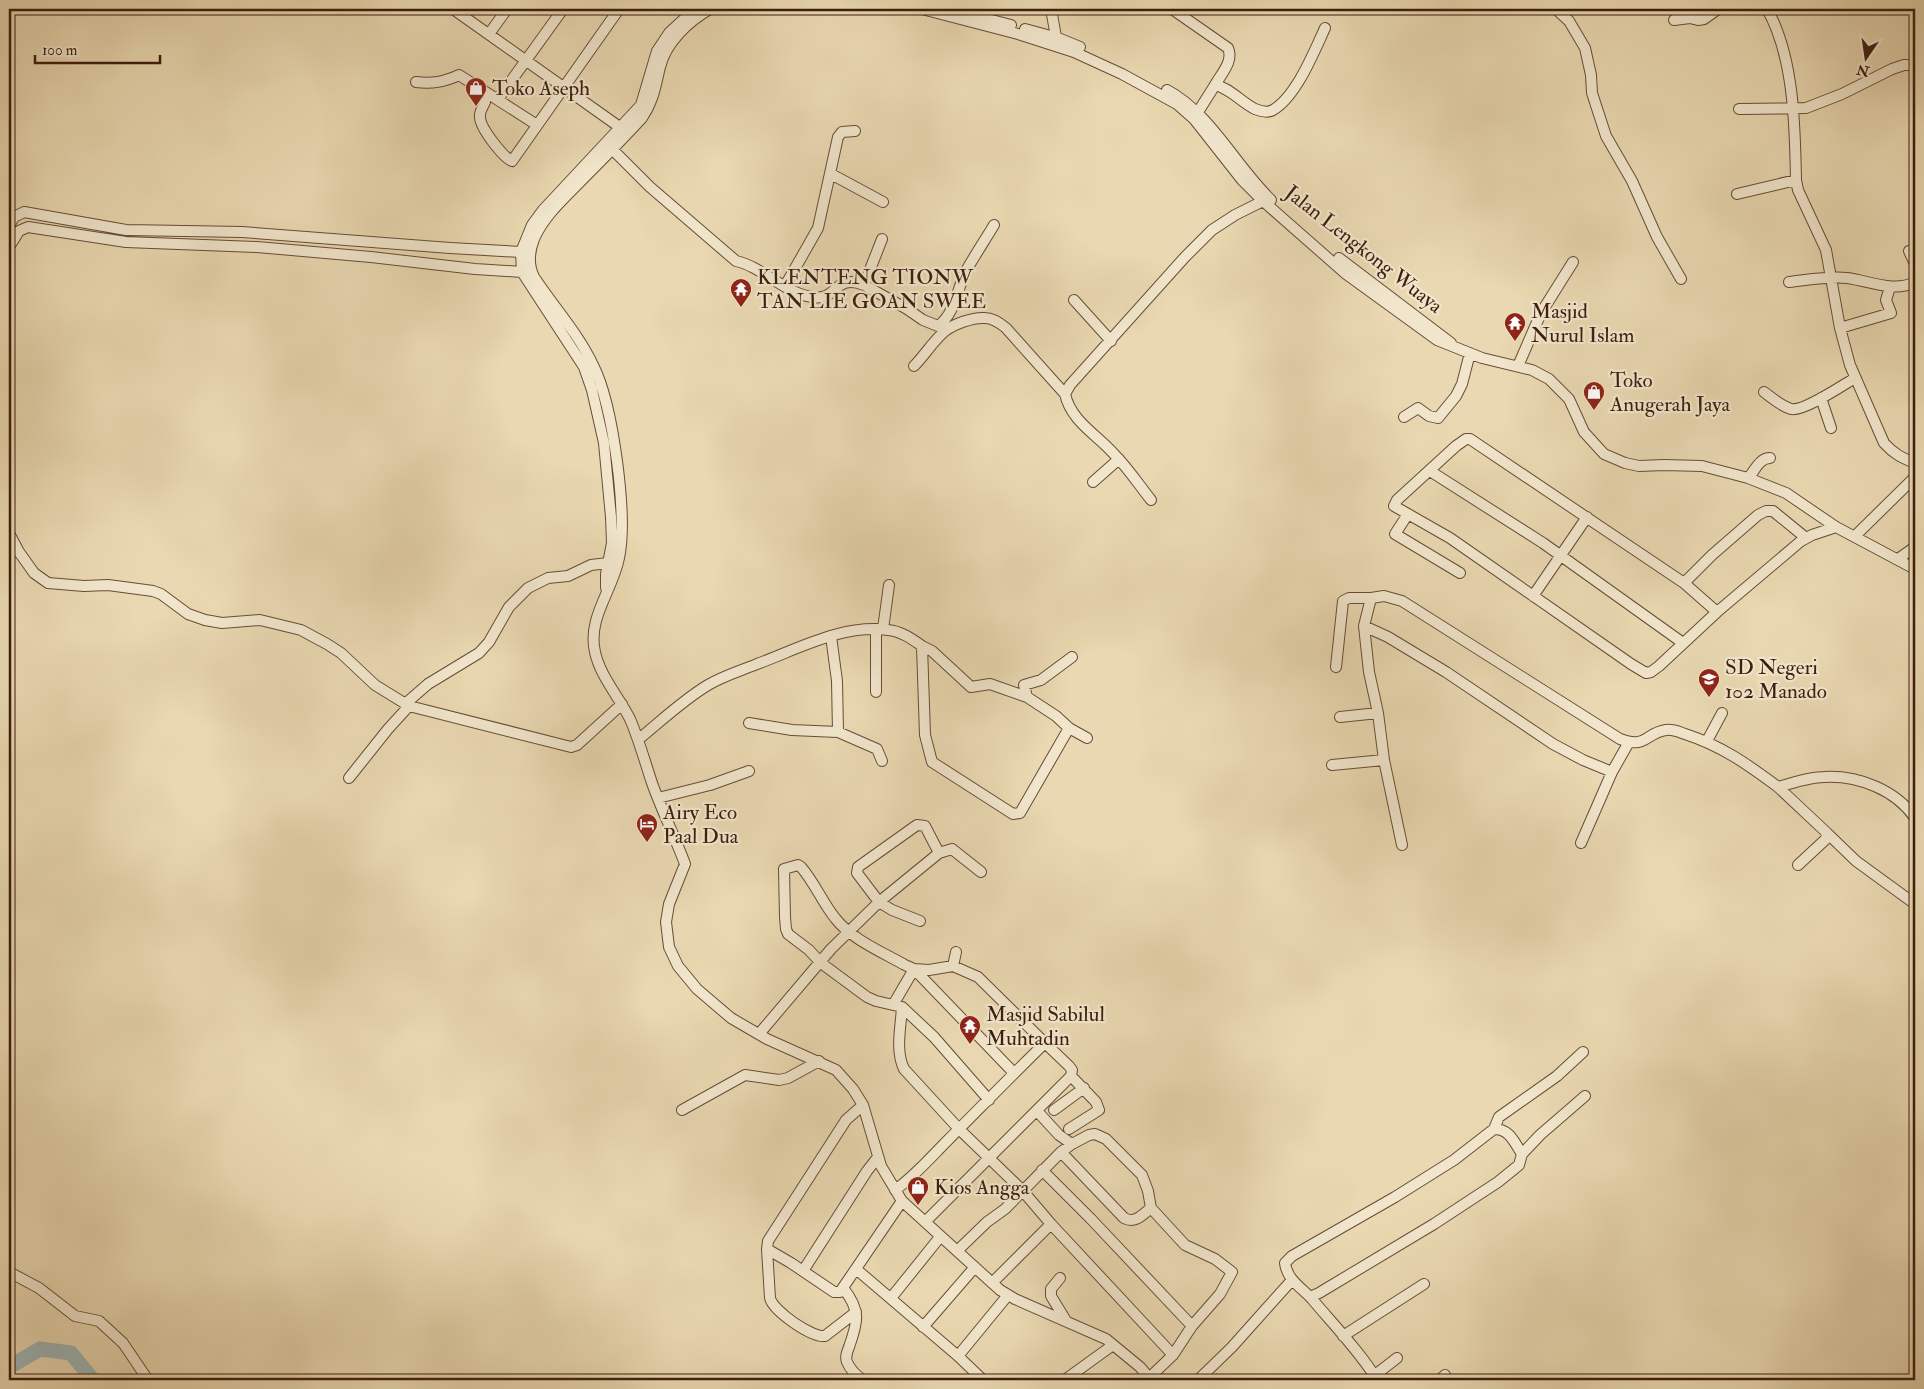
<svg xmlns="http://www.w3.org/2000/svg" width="1924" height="1389" font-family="'IM FELL Double Pica',serif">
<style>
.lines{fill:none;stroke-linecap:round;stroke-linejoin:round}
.river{stroke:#9db6b8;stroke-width:15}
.minor-casing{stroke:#684c37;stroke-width:12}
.minor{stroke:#f1e6cc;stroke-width:10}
.labels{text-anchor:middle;stroke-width:4.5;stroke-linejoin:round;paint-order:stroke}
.poi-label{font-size:21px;fill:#3d1d0e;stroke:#f1e6cc;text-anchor:start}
.street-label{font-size:21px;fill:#3d1d0e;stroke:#f1e6cc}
</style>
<rect width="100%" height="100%" fill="#e9d8b1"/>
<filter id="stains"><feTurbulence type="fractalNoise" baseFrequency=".004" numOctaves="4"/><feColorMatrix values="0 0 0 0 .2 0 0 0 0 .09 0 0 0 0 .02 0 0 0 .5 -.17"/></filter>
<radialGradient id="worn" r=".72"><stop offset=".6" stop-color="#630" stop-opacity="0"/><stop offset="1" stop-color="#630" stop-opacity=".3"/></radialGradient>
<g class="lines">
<!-- river -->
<path class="river" d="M9,1367L40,1349L71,1353L93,1380"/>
<!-- minor casing -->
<g class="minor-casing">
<path id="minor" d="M453,9L621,128
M710,9C689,21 666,42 660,67C655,87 654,100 642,118C621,141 599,163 577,185C561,201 543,218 534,239C529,252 528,265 534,277C553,306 578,333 593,365C613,404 628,516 619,558C613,590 587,618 595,652C600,676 619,697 630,719C639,740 645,762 652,783C662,811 675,837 685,864L669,904L666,922L669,947L678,966L697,989L731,1018L767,1039L836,1070L853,1089L863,1105L881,1166L902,1201L1000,1290L1015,1299L1106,1339L1140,1367L1151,1380
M922,9L1018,34L1074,52L1122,74L1177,104L1194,119L1242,180L1263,201L1346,274L1437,340L1482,358L1532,370L1549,379L1569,399L1584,432L1604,454L1625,463L1639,466L1664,465L1702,466L1748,478L1786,493L1836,527L1915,569
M949,9L1011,25
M1051,9L1057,42
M1172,9L1228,48C1234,61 1221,74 1215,85
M1556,9L1569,21L1585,48L1591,75L1592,93L1606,136L1632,181L1657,237L1681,279
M1767,9C1794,56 1795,126 1796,180L1798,190L1826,250L1840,328L1850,365L1884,443C1894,454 1902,458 1915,463
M1674,20L1690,18L1698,20L1704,19L1718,9
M1025,29L1058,38L1080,47
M489,34L507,9
M416,82C432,84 444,82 459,75L537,125
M1167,90C1210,113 1235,165 1271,200
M498,99L563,9
M485,102C483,107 479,112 480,117C480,128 503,157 512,161L619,9
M1739,109L1806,108L1842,94L1892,69L1904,65H1911L1915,68
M1198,112L1215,85C1230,88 1241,102 1255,109C1260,111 1268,113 1273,110C1296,97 1314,52 1325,28
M612,149L650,187L736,261C763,267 784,293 812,297C837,302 834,273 864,285L882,239
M831,174L883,202
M1737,194L1796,180
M9,226L14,217L24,212L126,230L242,232L450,248L521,252
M9,247L19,231L28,227L126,242L257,247L371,257L475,269L522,272
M1909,251L1915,264
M1339,258L1451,343
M1789,282C1808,280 1828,276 1847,278C1870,281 1894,293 1915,282
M864,285L907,309L923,320L938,326C955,314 957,289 966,271C975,255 985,240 994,225
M785,286L818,228L838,137L842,132L855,131
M1074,300L1111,341
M1840,328L1891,313L1886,300L1890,287
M914,366C925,355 933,341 945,331C954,324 973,317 985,318C993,318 1000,323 1006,328L1065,394
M1518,366L1541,313L1573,262
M1764,392C1772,398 1781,406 1791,409C1803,412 1843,385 1855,378
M1821,398L1831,428
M1404,417L1418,408L1429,416L1438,418L1456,396L1462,384L1470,353
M1430,471L1543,543L1683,643
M1748,478C1755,471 1759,458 1770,458
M1093,482L1119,459
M1151,500C1139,485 1128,468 1114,454C1096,434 1071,421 1065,394L1070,385L1185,257L1212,230L1235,215L1263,201
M1408,514L1394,506L1397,500L1456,446L1466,439H1470L1684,583L1717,612L1801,541L1812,535L1836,527
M9,533L19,552L34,573L48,583L84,586L108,585L153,591L161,594L188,614L205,620L222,623L260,620L301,630L327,644L341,653L375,685L409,706L571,747L577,745L622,704
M1855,536L1915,477
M1898,559L1915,547
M1460,573L1395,534L1408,514L1450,538L1631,664L1646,673L1651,672L1659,666L1717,612
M1684,583L1712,555L1758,515L1766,511H1773L1806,538
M606,588V574L612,543L611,517L604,443L592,390L584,367L522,272L521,252L532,225L543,210L641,105L657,51L669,33L695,9
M1533,596L1587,517
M1364,626L1388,637L1446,672L1553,744L1583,760L1612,772
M883,629L889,585
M831,636L837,681L838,732
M922,646L932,651L971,687L990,684L1027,697L1024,685L1041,680L1072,657
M1336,667L1343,601L1349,598H1371
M876,692V629
M1027,697L1056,716L1069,728
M405,704L428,684L479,653L489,642L509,607L528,588L548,578L568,576L591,565L608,563
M1340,717L1378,713
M749,723L792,730L838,732L877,749L882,761
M639,739C661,721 683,700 708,685C723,676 740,671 757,664C798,649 842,624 888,630C901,631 912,639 922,646L925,735L932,762L1013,814L1020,813L1069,728L1087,738
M1707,741L1722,713
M1332,765L1384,760
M349,778L388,729L409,706
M1778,787L1827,833L1826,839L1798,865
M658,798L710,785L749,771
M1827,833L1856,861L1915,904
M1581,843L1612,772L1629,742
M1402,845L1384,760L1378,713L1369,672L1364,626L1371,598L1384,596L1402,601L1620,739C1647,749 1645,733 1666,730C1673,729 1679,732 1685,734C1722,746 1747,764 1778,787C1793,783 1809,777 1824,777C1858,775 1896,790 1915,818
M920,921L892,910L879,902L857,873L858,867L917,825L925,826L939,853
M953,966L956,952
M893,1005L914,969L1014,1073
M902,1007C901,1026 895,1051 904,1069L959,1129L1022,1190L1051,1224L1173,1355
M759,1034L831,949L879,902L939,853L952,849L981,872
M989,1100L934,1037L902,1007L876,1001L867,997L821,963L809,950L788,934L786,929L785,917L784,869L798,865L801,867C815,883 822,902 835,918C851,939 882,952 905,965L914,969L929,970L953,966L978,977L1045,1043
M682,1110L745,1075L779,1080L788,1078L819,1061
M1054,1110L1084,1088
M1037,1111L1059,1135L1072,1144
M1069,1129L1099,1110L1096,1102L1071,1076
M1494,1129L1499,1117L1557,1076L1583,1052
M1061,1152L1124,1218C1135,1224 1142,1215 1151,1208
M1522,1154L1540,1135L1585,1096
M1042,1170L1091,1219L1192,1326
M895,1190C915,1176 931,1157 948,1140C980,1108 1012,1075 1045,1043L1069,1066L1072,1070L1071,1076L925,1222
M767,1249L791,1263L834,1292H840L902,1201
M957,1251L987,1222L1005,1209L1061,1152L1072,1144L1089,1135L1095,1134L1106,1139L1142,1175L1148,1191L1151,1208L1185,1245L1215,1259L1232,1272L1220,1294L1192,1326L1173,1355L1150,1377
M856,1269L958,1356L1008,1295
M803,1271L867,1171L878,1157
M9,1272L39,1288L75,1316L99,1321L123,1343L148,1380
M1060,1278L1051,1289V1296L1065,1319
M992,1283L1051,1224
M843,1288C861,1310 858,1322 849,1347C847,1352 845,1357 847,1362C850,1369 857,1376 863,1380
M1310,1297L1319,1293L1434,1224L1498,1182L1519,1165L1522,1154C1514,1142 1510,1129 1494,1129L1454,1160L1395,1197L1292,1256L1285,1263C1287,1280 1302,1288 1312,1299C1332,1323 1362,1354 1377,1380
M891,1298L940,1237
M856,1312L825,1336C812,1338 773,1311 770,1298L767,1249L768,1241L846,1120L863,1105
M923,1327L975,1267
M1343,1336L1424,1284
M958,1356L983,1380
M1375,1375L1397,1358
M1066,1379L1113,1345
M1198,1380L1232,1347L1292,1280
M1440,1380L1445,1375"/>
</g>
<!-- minor -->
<use href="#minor" class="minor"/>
</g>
<!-- icons -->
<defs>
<g id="shop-pin" transform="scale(1.125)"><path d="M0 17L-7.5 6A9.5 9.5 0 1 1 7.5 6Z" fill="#8f2418" stroke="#f1e6cc"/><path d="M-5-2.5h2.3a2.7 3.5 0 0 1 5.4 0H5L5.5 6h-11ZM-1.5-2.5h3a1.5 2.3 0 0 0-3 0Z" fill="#fff"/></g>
<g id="temple-pin" transform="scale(1.125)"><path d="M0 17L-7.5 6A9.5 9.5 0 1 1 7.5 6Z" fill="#8f2418" stroke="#f1e6cc"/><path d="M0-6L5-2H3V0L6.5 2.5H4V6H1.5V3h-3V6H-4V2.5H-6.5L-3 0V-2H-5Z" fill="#fff"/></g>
<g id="school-pin" transform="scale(1.125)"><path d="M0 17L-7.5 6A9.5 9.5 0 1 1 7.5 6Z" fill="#8f2418" stroke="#f1e6cc"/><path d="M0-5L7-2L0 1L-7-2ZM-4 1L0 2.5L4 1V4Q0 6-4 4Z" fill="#fff"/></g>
<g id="hotel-pin" transform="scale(1.125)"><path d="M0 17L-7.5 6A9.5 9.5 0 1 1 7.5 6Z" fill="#8f2418" stroke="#f1e6cc"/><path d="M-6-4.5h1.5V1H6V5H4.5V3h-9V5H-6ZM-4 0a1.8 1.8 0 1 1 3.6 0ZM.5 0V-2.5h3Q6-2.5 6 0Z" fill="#fff"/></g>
</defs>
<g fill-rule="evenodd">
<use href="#shop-pin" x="476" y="88"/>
<use href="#temple-pin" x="741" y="289"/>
<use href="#temple-pin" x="1515" y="323"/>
<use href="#shop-pin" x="1594" y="392"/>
<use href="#school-pin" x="1709" y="679"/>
<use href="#hotel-pin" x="647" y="824"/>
<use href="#temple-pin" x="970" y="1026"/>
<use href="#shop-pin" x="918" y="1187"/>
</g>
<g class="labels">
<!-- poi labels -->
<g class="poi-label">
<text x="492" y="95">Toko Aseph</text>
<text x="757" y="284">KLENTENG TIONW<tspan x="757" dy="24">TAN LIE GOAN SWEE</tspan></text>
<text x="1531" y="318">Masjid<tspan x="1531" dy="24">Nurul Islam</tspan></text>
<text x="1610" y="387">Toko<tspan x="1610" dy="24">Anugerah Jaya</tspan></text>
<text x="1725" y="674">SD Negeri<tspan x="1725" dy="24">102 Manado</tspan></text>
<text x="663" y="819">Airy Eco<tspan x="663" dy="24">Paal Dua</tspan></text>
<text x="986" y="1021">Masjid Sabilul<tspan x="986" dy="24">Muhtadin</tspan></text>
<text x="934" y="1194">Kios Angga</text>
</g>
<!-- street labels -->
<g class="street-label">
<text transform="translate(1364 249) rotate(38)" y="7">Jalan Lengkong Wuaya</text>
</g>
</g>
<!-- margin -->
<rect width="1924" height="1389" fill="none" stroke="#e9d8b1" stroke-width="30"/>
<rect x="10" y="10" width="1904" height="1369" fill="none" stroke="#3d1d0e" stroke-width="2.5"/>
<rect x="15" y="15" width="1894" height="1359" fill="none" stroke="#3d1d0e"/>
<!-- north arrow -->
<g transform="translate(1866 58) rotate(193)" stroke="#f1e6cc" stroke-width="4" paint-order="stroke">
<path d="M0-4L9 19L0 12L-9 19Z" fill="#3d1d0e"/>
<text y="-8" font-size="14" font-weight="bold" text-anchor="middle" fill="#3d1d0e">N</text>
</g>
<!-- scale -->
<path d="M35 55v8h125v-8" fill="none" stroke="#3d1d0e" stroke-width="2.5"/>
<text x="42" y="55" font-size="15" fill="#3d1d0e" stroke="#f1e6cc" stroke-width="4" paint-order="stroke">100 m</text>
<rect width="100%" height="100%" filter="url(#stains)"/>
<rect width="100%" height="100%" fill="url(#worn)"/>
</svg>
